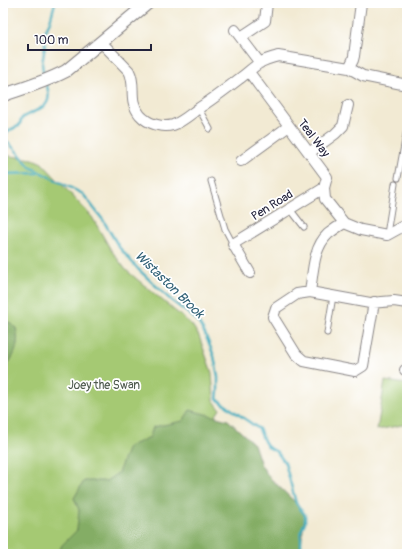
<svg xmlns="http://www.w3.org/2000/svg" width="410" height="557" font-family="Pangolin,sans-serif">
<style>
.green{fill:#a5c973;stroke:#647657}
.forest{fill:#84ad65;stroke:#536850}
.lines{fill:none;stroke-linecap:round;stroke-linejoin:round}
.stream{stroke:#3facbe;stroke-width:2.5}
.service-casing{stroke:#8a8687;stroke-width:7}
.minor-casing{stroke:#8a8687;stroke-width:12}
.tertiary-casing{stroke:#8a8687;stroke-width:14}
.service{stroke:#fff;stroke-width:5}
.minor{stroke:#fff;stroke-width:10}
.tertiary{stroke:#fff;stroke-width:12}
.labels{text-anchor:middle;stroke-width:3.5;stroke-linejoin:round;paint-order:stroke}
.street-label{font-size:12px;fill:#22223b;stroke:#fff}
.park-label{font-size:12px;fill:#505c4f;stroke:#fff}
.water-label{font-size:13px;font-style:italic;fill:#2f6076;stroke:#fff}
</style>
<rect width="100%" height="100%" fill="#fff"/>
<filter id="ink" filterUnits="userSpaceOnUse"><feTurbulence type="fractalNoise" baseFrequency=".025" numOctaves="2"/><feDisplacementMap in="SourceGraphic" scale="8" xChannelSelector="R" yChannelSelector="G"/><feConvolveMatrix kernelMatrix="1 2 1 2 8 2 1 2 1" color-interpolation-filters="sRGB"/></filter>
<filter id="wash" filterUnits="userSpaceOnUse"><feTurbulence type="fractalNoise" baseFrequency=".012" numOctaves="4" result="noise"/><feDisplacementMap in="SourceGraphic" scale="16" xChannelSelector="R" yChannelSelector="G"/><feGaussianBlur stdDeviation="0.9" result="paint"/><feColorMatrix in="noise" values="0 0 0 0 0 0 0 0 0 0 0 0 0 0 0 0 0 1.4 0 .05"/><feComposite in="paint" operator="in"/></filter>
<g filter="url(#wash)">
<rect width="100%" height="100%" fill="#f2ead3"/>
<!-- green -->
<path class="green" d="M3,155L33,159L42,163L92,217L111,250L126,270L192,325L199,336L212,373L214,401L220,409L217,414L78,554H3Z
M385,381L407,384V424L377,430Z"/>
<!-- forest -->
<path class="forest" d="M9,322L16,328C17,333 18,339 17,344C16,356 6,364 3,376V323Z
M190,410L228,420L254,444L261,465L269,477L296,503L305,515L301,545L304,554H58L62,545L77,530L79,510L74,498L84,481H106L118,473L128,447L150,437L153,427L183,421Z"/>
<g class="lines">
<!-- stream -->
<path class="stream" d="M44,76L42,64L45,46V32L50,21L55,3
M46,83C55,109 40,107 22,118L19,126C13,128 5,131 5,139L21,156L30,167L83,194L103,220L119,247L138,269L172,301L197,320L205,334L214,356L218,377V391L217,399L259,429L264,441L268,447L277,452L285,463L296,503L305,515V522L301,531V545L302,554
M3,174L38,173"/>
</g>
</g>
<g filter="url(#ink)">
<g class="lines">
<!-- service casing -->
<g class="service-casing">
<path id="service" d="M199,109L210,129
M398,178L407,129
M211,181L225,229L233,244
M290,209L304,227
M387,234L395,184
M327,333L333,296"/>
</g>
<!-- minor casing -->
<g class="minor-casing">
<path id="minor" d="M235,30L260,63
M241,37L265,21L267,3
M101,42L129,71C137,86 127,99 140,115C148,124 162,128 173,125C182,122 192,113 199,108C213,99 226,89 239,79C246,74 253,67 261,62C267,59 272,58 278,56L349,68L363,76L407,85
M349,68L353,60L354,56L361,3
M249,72L327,177L324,188L325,199L344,223L361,230L387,235L407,224
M309,153L335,134L343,126L348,105
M241,161L289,126
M344,223C339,226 333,230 328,234C313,248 313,273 310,292L370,303L394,301L407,303
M250,273L233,244L324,188
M310,292L297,294L276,308L273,317L296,354L304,361L355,371L363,366L374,302
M405,370H407"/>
</g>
<!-- tertiary casing -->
<g class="tertiary-casing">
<path id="tertiary" d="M3,95C25,88 45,82 66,71L148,3"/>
</g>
<!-- service -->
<use href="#service" class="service"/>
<!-- minor -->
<use href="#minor" class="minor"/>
<!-- tertiary -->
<use href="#tertiary" class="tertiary"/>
</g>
</g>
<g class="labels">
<!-- street labels -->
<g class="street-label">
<text transform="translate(314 138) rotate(53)" y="4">Teal Way</text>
<text transform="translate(272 205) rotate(-32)" y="4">Pen Road</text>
</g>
<!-- park labels -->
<g class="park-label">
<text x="104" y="389">Joey the Swan</text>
</g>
<!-- water labels -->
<g class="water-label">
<text transform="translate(170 284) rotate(44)" y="5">Wistaston Brook</text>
</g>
</g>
<!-- margin -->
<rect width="410" height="557" fill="none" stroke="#fff" stroke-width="16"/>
<!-- scale -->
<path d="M28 44v6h123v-6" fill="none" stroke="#22223b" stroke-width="2"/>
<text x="34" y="44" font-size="12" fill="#22223b" stroke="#ffffff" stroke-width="3" paint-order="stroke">100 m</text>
</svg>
